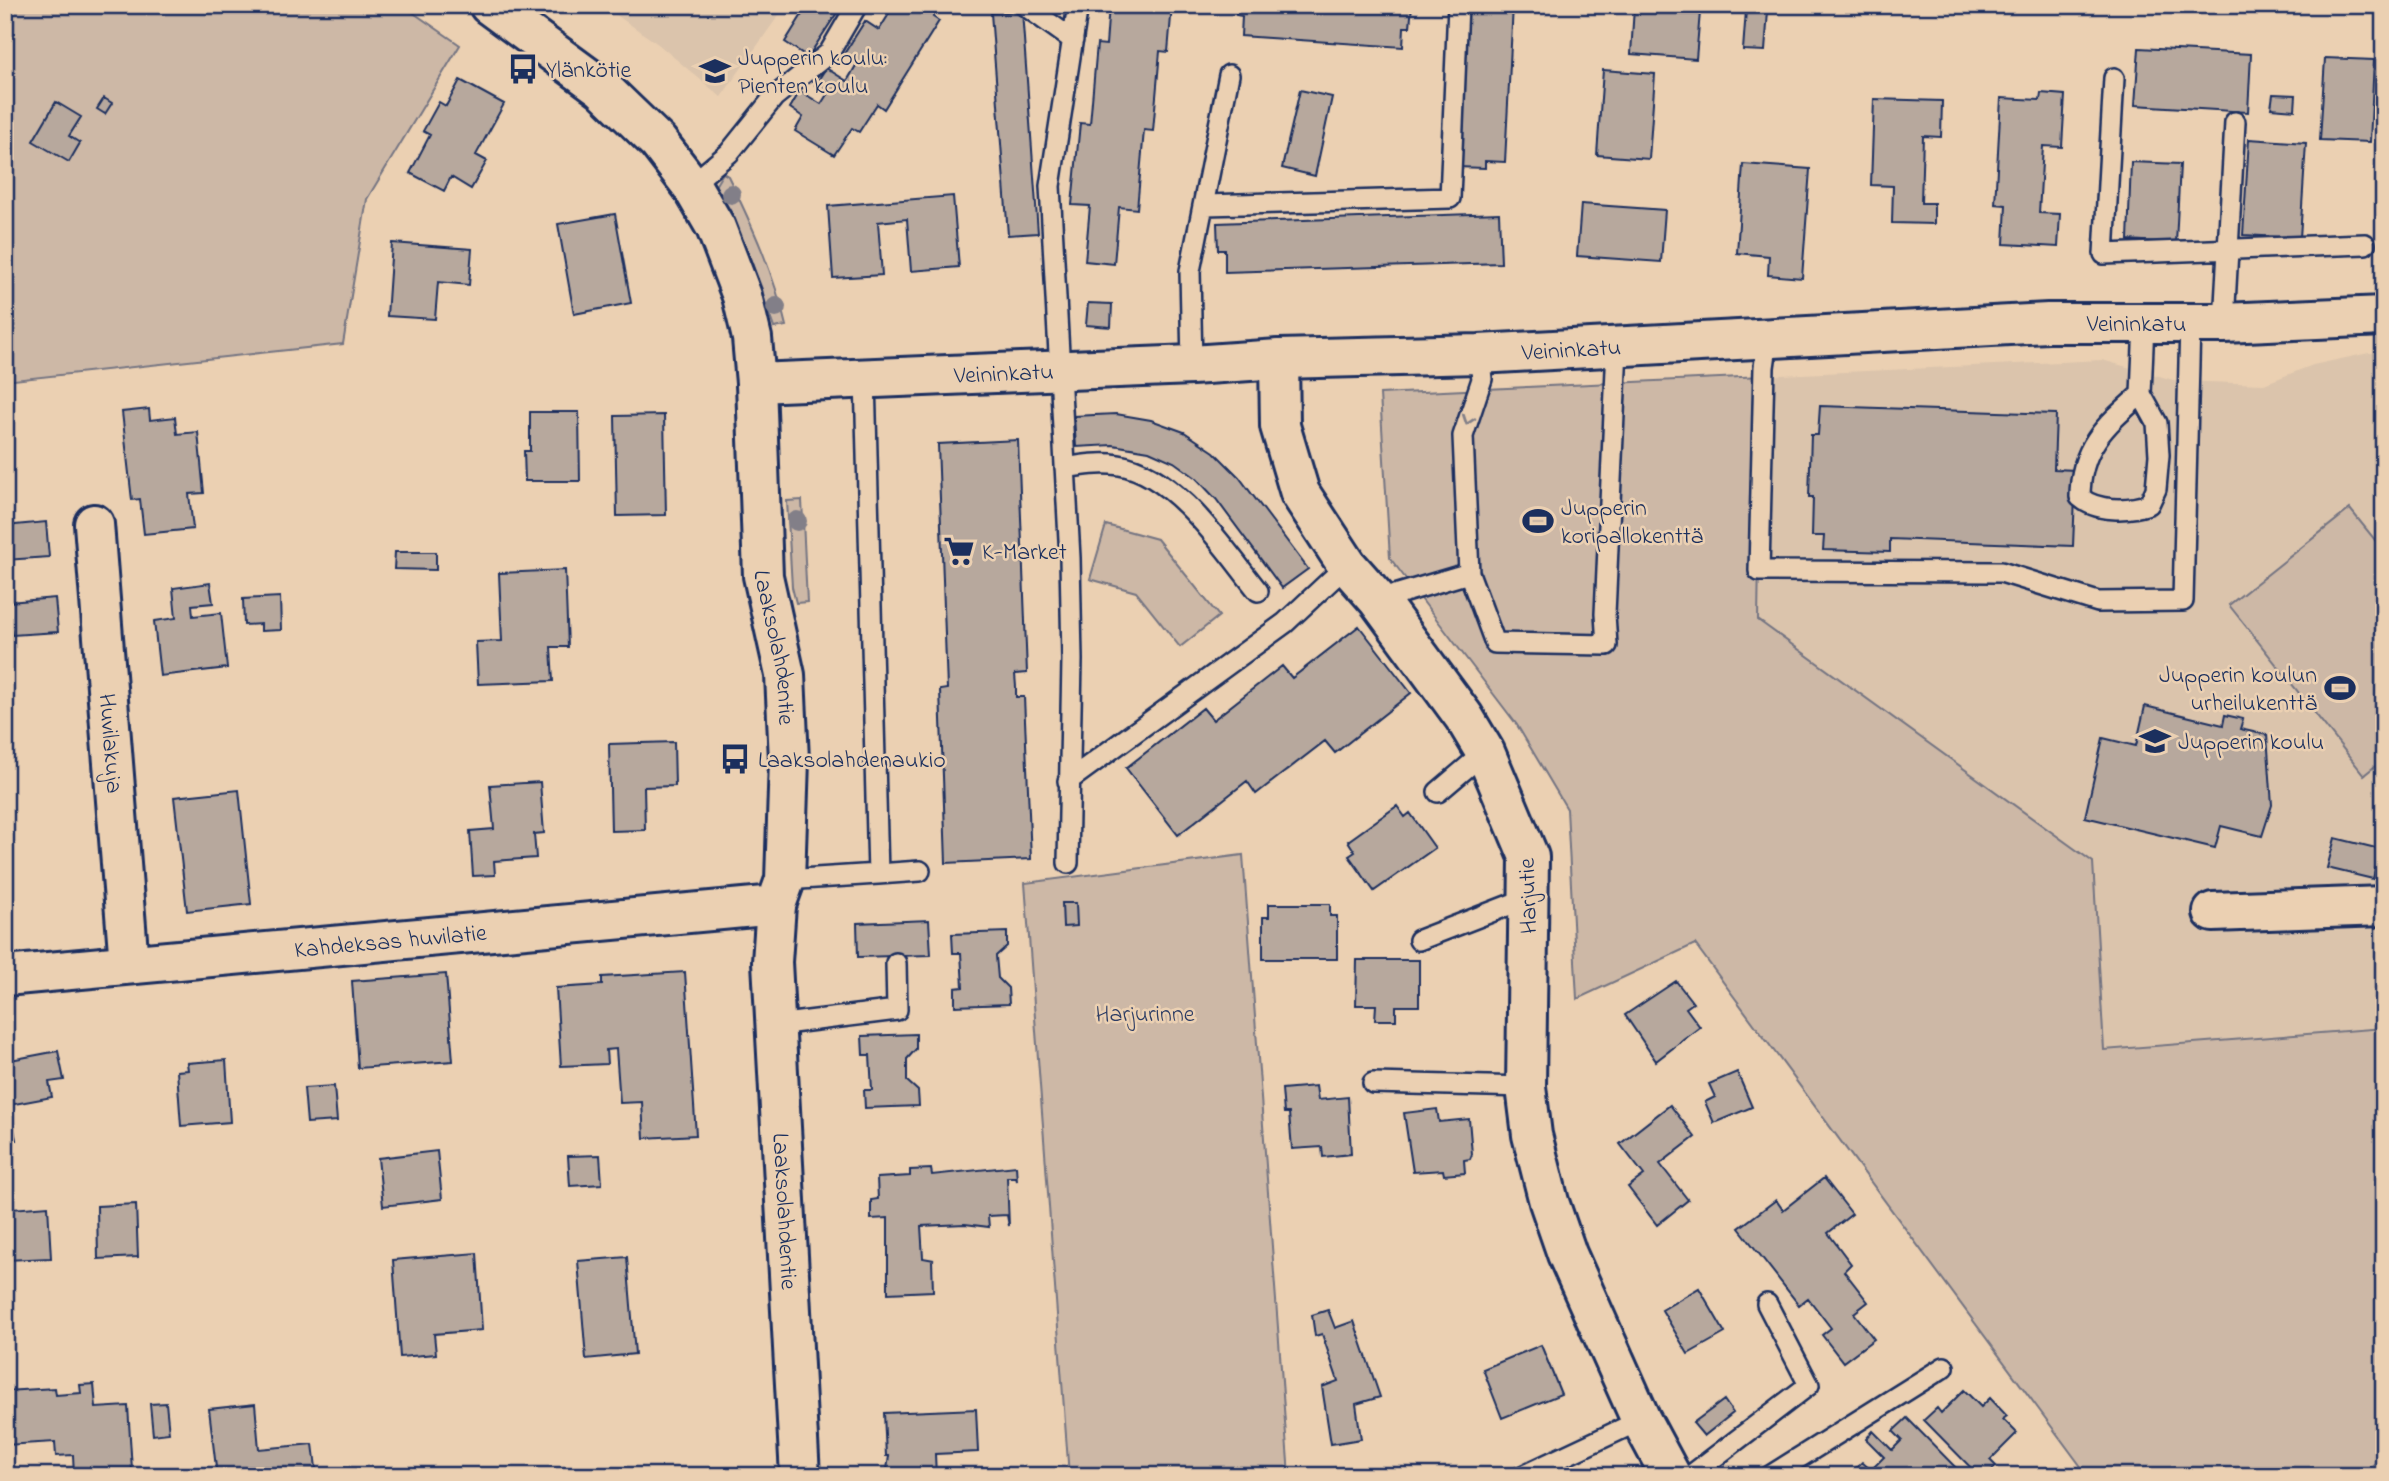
<svg xmlns="http://www.w3.org/2000/svg" width="2389" height="1481" font-family="'Indie Flower',sans-serif">
<style>
.built{fill:#dbc4ac}
.green{fill:#cdb8a6;stroke:#747482;stroke-width:2}
.building{fill:#b7a89d;stroke:#1b2f5e;stroke-width:2}
.lines{fill:none;stroke-linecap:round;stroke-linejoin:round}
.lane-casing{stroke:#1b2f5e;stroke-width:24}
.street-casing{stroke:#1b2f5e;stroke-width:44}
.secondary-casing{stroke:#1b2f5e;stroke-width:44}
.lane{stroke:#ebd0b2;stroke-width:19}
.street{stroke:#ebd0b2;stroke-width:38}
.secondary{stroke:#ebd0b2;stroke-width:38}
.tree{fill:#827f88}
.oneway{stroke:#838088}
.labels{text-anchor:middle;stroke-width:5;stroke-linejoin:round;paint-order:stroke}
.poi-label{font-size:24px;fill:#1b2f5e;stroke:#ebd0b2;text-anchor:start}
.street-label{font-size:24px;fill:#1b2f5e;stroke:#ebd0b2}
.park-label{font-size:24px;fill:#2d3d65;stroke:#ebd0b2}
</style>
<rect width="100%" height="100%" fill="#ebd0b2"/>
<filter id="ink" filterUnits="userSpaceOnUse"><feTurbulence type="fractalNoise" baseFrequency=".0143" numOctaves="2"/><feDisplacementMap in="SourceGraphic" scale="14" xChannelSelector="R" yChannelSelector="G"/><feConvolveMatrix kernelMatrix="1 2 1 2 8 2 1 2 1" color-interpolation-filters="sRGB"/></filter>
<g filter="url(#ink)">
<!-- built -->
<path class="built" d="M602,5H786L721,97L658,44Z
M2369,353H2384V1028L2104,1050L2093,862L1758,620L1762,376L2102,360L2177,381L2264,384L2313,365Z"/>
<!-- green -->
<path class="green" d="M11,5H402L460,45L367,199L343,344L5,381V13Z
M723,173L728,176C752,225 774,273 786,326L774,328L751,261L715,186Z
M1762,376L1758,620L2093,862L2104,1050L2384,1028V1456L2359,1476H2088L1695,944L1577,999L1567,809L1517,725L1390,558L1380,394Z
M802,500L807,602L796,603L792,587L787,501Z
M2350,509L2384,551V759L2364,775L2229,605Z
M1106,525L1157,539L1219,616L1180,647L1136,592L1090,579Z
M1243,855L1289,1476H1069L1025,883Z"/>
<!-- building -->
<path class="building" d="M808,5H842L808,57L785,42Z
M875,5H940L933,17L939,21L884,109L877,104L859,132L852,128L834,155L795,131L803,117L790,108L800,91L821,104L828,93L815,85L826,68L847,81L858,62L844,54L865,21L879,30L889,14Z
M1109,5H1172L1168,52L1160,51L1153,131L1144,130L1137,209L1119,207L1114,264L1085,261L1090,206L1072,205L1080,123L1090,124L1097,44L1106,45Z
M1236,5H1412L1410,27H1404L1403,47L1241,36L1242,16L1236,15Z
M1464,5H1513L1505,162L1485,161V168L1456,167Z
M1634,7L1700,12L1696,59L1631,54Z
M1746,10L1768,11L1765,51L1743,50Z
M1022,11L1038,233L1008,235L991,13Z
M2139,48L2251,54L2248,112L2135,105Z
M2325,58L2374,60L2370,142L2320,140Z
M1603,70L1655,74L1649,159L1597,155Z
M460,80L504,104L476,155L487,161L471,189L451,177L444,191L410,173L430,135L423,131L439,102L446,106Z
M1300,90L1332,97L1315,176L1282,168Z
M2041,93L2065,95L2062,147L2043,146L2039,213L2060,214L2058,247L2004,244L2006,205L1995,204L2001,98L2040,100Z
M2273,94L2296,95L2295,110L2271,108Z
M104,98L112,103L105,114L97,109Z
M1874,99L1942,101L1941,137L1923,136L1921,203H1934V224L1892,223L1893,186L1871,185Z
M56,102L81,117L69,136L80,143L69,162L33,141Z
M2249,139L2306,143L2300,238L2243,235Z
M2131,162L2180,164L2176,243L2128,240Z
M1743,164L1810,169L1802,278L1768,275L1769,256L1737,253Z
M953,196L959,267L911,271L907,219L878,222L882,275L833,278L828,206Z
M1581,204L1665,210L1661,262L1577,256Z
M1499,213L1501,263L1225,272V250H1218L1217,223Z
M615,214L631,303L574,314L558,224Z
M392,243L472,249L469,285L438,282L435,319L387,316Z
M1088,303L1112,304L1111,327L1086,325Z
M1820,406L2056,414L2054,469L2076,470L2073,546L1890,539V552L1823,550L1824,536H1812L1813,497H1809L1811,435H1818Z
M149,409L150,420L175,417L177,434L198,432L204,493L189,494L193,529L144,534L140,499L132,500L122,412Z
M530,412H579L580,481H525L524,451H530Z
M1116,414L1151,420L1184,432L1214,452L1239,477L1308,569L1282,588L1216,499L1196,478L1174,462L1149,451L1113,445L1076,447L1074,416Z
M664,415L666,515L617,516L615,416Z
M1018,440L1027,673L1015,674L1016,687V697H1024L1031,859L946,863L940,690L947,689L938,444Z
M46,522L49,557L5,560V526Z
M395,552H436V570L394,569Z
M565,570L568,647H551L553,681L478,684L476,642L502,641L499,573Z
M210,583L213,603L192,605L193,616L221,613L227,668L160,676L154,621L176,618L173,588Z
M280,597L281,630L261,631V624L244,625L243,599Z
M55,598L58,632L12,635L9,602Z
M1359,626L1411,693L1335,753L1325,741L1256,794L1247,781L1178,835L1126,768L1203,708L1213,720L1282,666L1292,678Z
M2145,706L2223,725L2225,715L2243,719L2240,729L2267,735L2272,805L2262,836L2221,826L2215,848L2085,817L2103,738L2136,746Z
M674,742L675,786L644,787L645,830L611,831L609,744Z
M540,782L544,833L534,834L536,858L494,861L495,875L473,876L470,831L494,829L490,785Z
M239,790L251,904L187,911L174,797Z
M1397,806L1405,817L1410,813L1435,848L1374,891L1349,856L1355,852L1348,841Z
M2335,838L2380,849L2373,879L2327,868Z
M1062,903H1076L1077,926L1063,927Z
M1269,904H1330V916H1337V959H1263V917H1269Z
M929,920L931,955L858,957L857,923Z
M1007,932V946L996,956L998,978L1008,988L1009,1004L955,1006V988L963,987L961,953H953L952,934Z
M1357,960H1419V1006H1396V1020H1375L1376,1005H1356Z
M685,972L696,1135L644,1138L642,1102L620,1103L616,1049L606,1050L607,1064L561,1066L556,988L602,985V977Z
M446,974L453,1061L358,1068L352,981Z
M1676,981L1693,1003L1686,1008L1700,1027L1656,1061L1625,1015Z
M916,1034V1049L907,1059V1081L918,1091L919,1106L865,1108L864,1090H872L870,1055H863L862,1036Z
M58,1051L64,1080L49,1082L52,1097L9,1105L16,1140L5,1142V1061Z
M226,1060L230,1122L181,1126L177,1071L188,1070L187,1063Z
M1737,1072L1752,1107L1714,1123L1705,1102L1715,1097L1709,1084Z
M334,1086L337,1121L307,1123L304,1088Z
M1316,1086L1318,1100L1348,1097L1351,1154L1323,1157L1322,1147L1292,1149L1289,1113H1284L1282,1089Z
M1670,1105L1695,1137L1660,1164L1688,1200L1657,1225L1628,1187L1644,1175L1620,1144Z
M1437,1109L1439,1122L1469,1119L1472,1154L1470,1159L1464,1160L1465,1173L1444,1175L1443,1170L1413,1172L1404,1113Z
M437,1151L442,1199L383,1206L378,1158Z
M600,1155L602,1184L570,1186L568,1156Z
M1016,1166L1017,1181L1016,1177H1007L1009,1226L1007,1215L988,1216L989,1227L965,1224L921,1226L923,1258L934,1260H932L933,1291L888,1293V1218L871,1219V1200L878,1199L877,1178L910,1176V1170L931,1169L932,1175Z
M1824,1178L1852,1214L1828,1233L1851,1264L1844,1271L1868,1302L1854,1313L1874,1339L1843,1362L1822,1335L1831,1328L1808,1298L1799,1305L1739,1228L1776,1200L1783,1210Z
M5,1183H10L12,1209L48,1206L51,1258L5,1260Z
M136,1204L138,1257L98,1259L97,1206Z
M477,1253L482,1330L434,1334L436,1354L400,1357L393,1260Z
M627,1257L635,1354L586,1359L578,1261Z
M1699,1288L1725,1333L1688,1354L1662,1310Z
M1328,1310L1335,1328L1354,1321L1380,1397L1356,1404L1361,1439L1331,1444L1322,1387L1338,1381L1322,1334L1315,1336L1312,1315Z
M1541,1345L1561,1394L1502,1418L1483,1369Z
M94,1384L96,1408L128,1406L132,1470L146,1469L147,1476H74L73,1455L56,1456L55,1442L5,1445V1391L55,1388L56,1395L81,1393L80,1385Z
M1964,1390L1981,1407L1990,1398L2007,1416L2003,1419L2017,1433L1990,1460L1996,1466L1986,1476H1979L1924,1420L1937,1408L1941,1413Z
M1724,1400L1733,1413L1704,1436L1693,1423Z
M166,1403L169,1433L153,1435L150,1404Z
M255,1404L259,1449L313,1444L317,1476H217L209,1409Z
M976,1409L978,1452L935,1454L936,1476H886L889,1456H886L884,1413Z
M1907,1418L1964,1476H1848L1862,1462L1871,1470L1884,1457L1866,1439L1873,1431L1892,1450L1902,1440L1893,1431Z"/>
<g class="lines">
<!-- lane casing -->
<g class="lane-casing">
<path id="lane" d="M1024,5L1073,40
M2114,78L2104,254L2365,244
M691,185L729,153L774,97L829,53L857,5
M1206,205L1450,198L1458,5
M2224,323L2235,122
M1768,339L1764,367L1759,571L2001,572L2098,602L2183,601L2190,323
M1192,365L1190,271L1229,75
M2141,394C2105,426 2080,447 2080,497C2096,512 2129,511 2149,504L2156,489L2159,455L2157,423L2141,394L2144,323
M1065,468C1083,465 1101,462 1119,465C1176,474 1225,550 1258,591
M1469,573L1495,643L1607,645L1605,614L1617,347
M1378,600L1469,573L1463,436L1482,379L1479,354
M1068,781L1285,623L1347,565
M1438,792L1485,752
M1068,863L1072,660L1070,558L1050,186L1078,5
M878,874L920,871
M785,880L878,874L865,378
M1419,940L1530,897
M776,1025L897,1010L896,963
M1373,1083L1526,1087
M1522,1476L1641,1420
M1690,1476L1809,1385L1767,1304
M1770,1476L1944,1367"/>
</g>
<!-- street casing -->
<g class="street-casing">
<g id="street">
<path d="M1279,359L1280,426L1300,493L1347,565L1378,600L1464,717L1485,752L1529,857L1526,1087L1532,1135L1549,1202L1567,1254L1641,1420L1671,1476"/>
<path id="s1" d="M94,524L129,964"/>
<path d="M2213,912L2384,906"/>
<path id="s2" d="M5,976L776,905"/>
</g>
</g>
<!-- secondary casing -->
<g class="secondary-casing">
<g id="secondary">
<path id="s3" d="M489,5L602,88L658,142L691,185L716,228L742,296L752,338L756,383L763,576L785,675L789,760L785,880L776,905L772,962L800,1476"/>
<path id="s4" d="M756,383L1192,365L1279,359L1479,354L2048,323H2224L2384,316"/>
</g>
</g>
<!-- lane -->
<use href="#lane" class="lane"/>
<!-- street -->
<use href="#street" class="street"/>
<!-- secondary -->
<use href="#secondary" class="secondary"/>
</g>
<!-- trees -->
<g class="tree">
<circle cx="731" cy="194" r="10"/>
<circle cx="776" cy="307" r="10"/>
<circle cx="797" cy="521" r="10"/>
</g>
<!-- one-way arrows -->
<defs><path id="oneway-chevron" d="M-2-3.5L2.5 0L-2 3.5" fill="none" stroke-width="1.6" stroke-linecap="round" stroke-linejoin="round" transform="scale(1.75)"/></defs>
<use class="oneway" href="#oneway-chevron" transform="translate(1468 420) rotate(109)"/>
</g>
<!-- icons -->
<defs>
<g id="bus-bare" transform="scale(2.415)"><path d="M-5-6H5V4H4V6H2V4H-2V6H-4V4H-5ZM-3.5-4V0h7V-4ZM-3.5 1.2v1.5H-2V1.2ZM2 1.2v1.5H3.5V1.2Z" fill="#1b2f5e" stroke="#ebd0b2" stroke-width="2.5" paint-order="stroke"/></g>
<g id="school-bare" transform="scale(2.415)"><path d="M0-5L7-2L0 1L-7-2ZM-4 1L0 2.5L4 1V4Q0 6-4 4Z" fill="#1b2f5e" stroke="#ebd0b2" stroke-width="2.5" paint-order="stroke"/></g>
<g id="stadium-bare" transform="scale(2.415)"><path d="M0-5a6.5 5 0 1 0 0 10a6.5 5 0 1 0 0-10ZM-3.5-1.8h7v3.6h-7Z" fill="#1b2f5e" stroke="#ebd0b2" stroke-width="2.5" paint-order="stroke"/></g>
<g id="supermarket-bare" transform="scale(2.415)"><path d="M-6-5.5h2.5l.6 2H6L4.5 2H-2.5L-4.4-4H-6ZM-1.5 3.2a1.3 1.3 0 1 0 .1 0ZM3 3.2a1.3 1.3 0 1 0 .1 0Z" fill="#1b2f5e" stroke="#ebd0b2" stroke-width="2.5" paint-order="stroke"/></g>
</defs>
<g fill-rule="evenodd">
<use href="#bus-bare" x="523" y="69"/>
<use href="#school-bare" x="715" y="71"/>
<use href="#stadium-bare" x="1538" y="521"/>
<use href="#supermarket-bare" x="959" y="551"/>
<use href="#stadium-bare" x="2340" y="688"/>
<use href="#school-bare" x="2155" y="741"/>
<use href="#bus-bare" x="735" y="759"/>
</g>
<g class="labels">
<!-- poi labels -->
<g class="poi-label">
<text x="738" y="65">Jupperin koulu:<tspan x="738" dy="28">Pienten koulu</tspan></text>
<text x="546" y="77">Ylänkötie</text>
<text x="1561" y="515">Jupperin<tspan x="1561" dy="28">koripallokenttä</tspan></text>
<text x="982" y="559">K-Market</text>
<text x="2317" y="682" text-anchor="end">Jupperin koulun<tspan x="2317" dy="28">urheilukenttä</tspan></text>
<text x="2178" y="749">Jupperin koulu</text>
<text x="758" y="767">Laaksolahdenaukio</text>
</g>
<!-- street labels -->
<g class="street-label">
<text dy="8" stroke="none"><textPath href="#s4" startOffset="1382">Veininkatu</textPath></text>
<text dy="8" stroke="none"><textPath href="#s4" startOffset="816">Veininkatu</textPath></text>
<text dy="8" stroke="none"><textPath href="#s4" startOffset="248">Veininkatu</textPath></text>
<text dy="8" stroke="none"><textPath href="#s3" startOffset="749">Laaksolahdentie</textPath></text>
<text dy="8" stroke="none"><textPath href="#s1" startOffset="220">Huvilakuja</textPath></text>
<text transform="translate(1527 896) rotate(-92)" y="8">Harjutie</text>
<text dy="8" stroke="none"><textPath href="#s2" startOffset="387">Kahdeksas huvilatie</textPath></text>
<text dy="8" stroke="none"><textPath href="#s3" startOffset="1316">Laaksolahdentie</textPath></text>
</g>
<!-- park labels -->
<g class="park-label">
<text x="1145" y="1021">Harjurinne</text>
</g>
</g>
<!-- margin -->
<rect width="2389" height="1481" fill="none" stroke="#ebd0b2" stroke-width="28"/>
<rect x="14" y="14" width="2361" height="1453" fill="none" stroke="#1b2f5e" stroke-width="2.5" filter="url(#ink)"/>
</svg>
